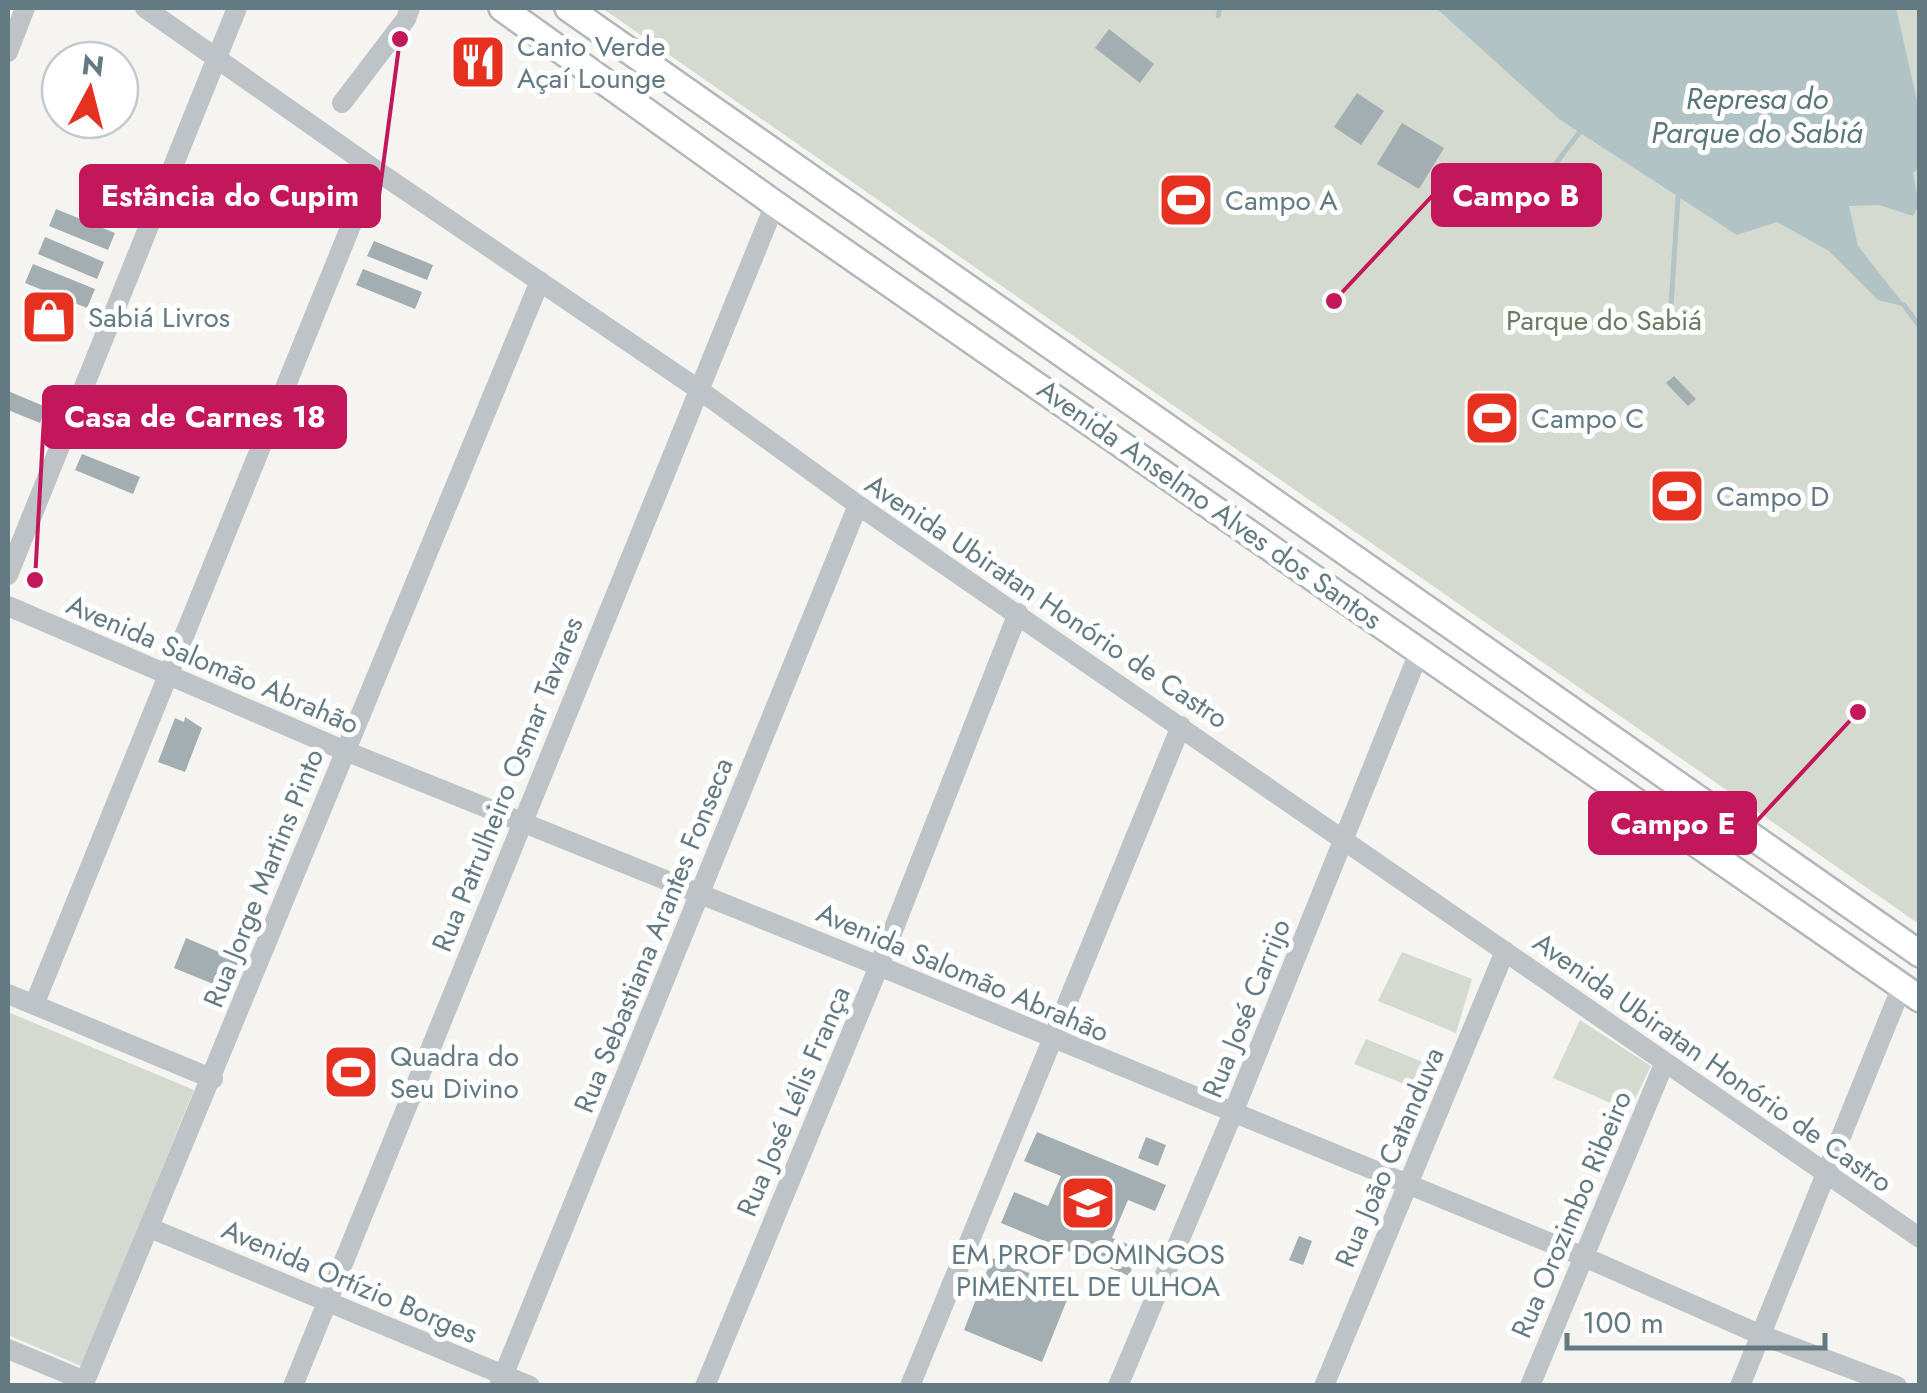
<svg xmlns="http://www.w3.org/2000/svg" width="1927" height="1393" font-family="Jost,sans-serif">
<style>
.green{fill:#d5dad0}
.water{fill:#b2c3c5}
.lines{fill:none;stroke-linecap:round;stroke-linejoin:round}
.stream{stroke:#b2c3c5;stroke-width:5}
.building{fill:#a2aeb1}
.major-casing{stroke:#b1b7ba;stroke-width:30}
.minor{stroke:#bdc3c6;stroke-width:20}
.major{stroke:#fff;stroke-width:25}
.labels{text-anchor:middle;stroke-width:10;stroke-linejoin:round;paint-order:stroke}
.poi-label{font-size:28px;fill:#637a83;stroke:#fff;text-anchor:start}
.park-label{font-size:28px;fill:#6b7a62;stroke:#fff}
.street-label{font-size:28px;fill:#637a83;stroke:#fff}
.water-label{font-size:30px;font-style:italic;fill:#5a7679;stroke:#fff}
.leader{fill:none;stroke:#c2185b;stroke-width:4}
.callout-dot{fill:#c2185b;stroke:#fff;stroke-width:4}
.callout{fill:#c2185b;stroke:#c2185b;stroke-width:4}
.callout-label{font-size:30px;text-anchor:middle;font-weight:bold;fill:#fff}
</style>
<rect width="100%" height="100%" fill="#f5f4f1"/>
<!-- green -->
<path class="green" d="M602,8H1919V924Z
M1402,952L1472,979L1456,1033L1378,1001Z
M8,1012L194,1090L81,1366L8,1335Z
M1580,1020L1651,1066L1629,1111L1553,1078Z
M1366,1039L1435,1067L1427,1093L1354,1064Z"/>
<!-- water -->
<path class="water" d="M1436,8H1896L1919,109V168L1913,173L1919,205L1913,216L1879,205L1849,206L1858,246L1906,307L1878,300L1829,251L1777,222L1737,235L1559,119Z"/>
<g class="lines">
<!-- stream -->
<path class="stream" d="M1218,16L1220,8
M1534,192L1579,133
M1904,305L1920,327
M1670,322L1678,197"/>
</g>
<!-- building -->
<path class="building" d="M1109,29L1154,64L1140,83L1095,48Z
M1357,93L1384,111L1361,145L1334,127Z
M1402,123L1444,148L1419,189L1377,164Z
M56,209L115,233L108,250L49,226Z
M45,237L104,262L97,279L38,254Z
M374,241L433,265L427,280L367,256Z
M33,264L95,289L87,308L25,283Z
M363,269L422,292L415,309L356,285Z
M1674,376L1696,399L1688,406L1666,383Z
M8,391L46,407L40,423L8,410Z
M82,454L140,477L133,494L75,470Z
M185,717L202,728L185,772L158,762L175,718L184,722Z
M186,938L240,961L228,990L174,968Z
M1037,1132L1166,1185L1155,1211L1128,1200L1112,1238L1140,1249L1129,1276L1001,1223L1014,1192L1048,1206L1061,1176L1024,1161Z
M1146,1137L1166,1145L1158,1166L1138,1158Z
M1299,1236L1312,1241L1303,1265L1289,1260Z
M992,1258L1071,1290L1042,1362L964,1330Z"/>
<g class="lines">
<!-- major casing -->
<g class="major-casing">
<path id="major" d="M502,8L775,204L1920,999
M568,8L1920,954"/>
</g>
<!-- minor -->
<path class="minor" d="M145,8L374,169L698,389L858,505L1920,1238
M8,52L25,8
M342,103L406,19L410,8
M8,575L237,8
M8,606L343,750L879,966L1582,1256L1761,1335L1897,1386
M8,994L213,1079
M34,1005L374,169
M150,1228L530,1386
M8,1349L85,1381
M83,1386L540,281
M293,1386L775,204
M499,1386L858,505
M705,1386L879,966L1018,613
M910,1386L1181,726
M1118,1386L1233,1113L1420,650
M1324,1386L1505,951
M1530,1386L1664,1064
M1740,1386L1902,986"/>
<!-- major -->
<use href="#major" class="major"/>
</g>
<!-- icons -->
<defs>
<g id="restaurant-square" transform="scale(2.875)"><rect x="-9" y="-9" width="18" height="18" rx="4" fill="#e63120" stroke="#fff"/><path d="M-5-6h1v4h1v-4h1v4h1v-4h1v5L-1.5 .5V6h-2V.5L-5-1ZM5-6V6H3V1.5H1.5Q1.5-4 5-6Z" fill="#fff"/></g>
<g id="stadium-square" transform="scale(2.875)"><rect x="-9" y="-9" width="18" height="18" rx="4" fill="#e63120" stroke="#fff"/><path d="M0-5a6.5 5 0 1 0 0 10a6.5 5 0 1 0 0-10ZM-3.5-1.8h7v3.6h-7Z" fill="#fff"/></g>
<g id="shop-square" transform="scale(2.875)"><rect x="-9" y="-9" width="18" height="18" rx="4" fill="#e63120" stroke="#fff"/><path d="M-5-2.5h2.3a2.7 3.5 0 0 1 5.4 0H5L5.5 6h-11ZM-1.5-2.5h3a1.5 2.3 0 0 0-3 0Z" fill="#fff"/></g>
<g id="school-square" transform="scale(2.875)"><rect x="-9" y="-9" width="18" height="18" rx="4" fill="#e63120" stroke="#fff"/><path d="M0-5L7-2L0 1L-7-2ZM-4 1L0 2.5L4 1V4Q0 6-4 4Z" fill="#fff"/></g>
</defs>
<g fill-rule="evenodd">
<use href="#restaurant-square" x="478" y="62"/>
<use href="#stadium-square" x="1186" y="200"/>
<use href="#shop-square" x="49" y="317"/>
<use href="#stadium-square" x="1492" y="418"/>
<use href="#stadium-square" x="1677" y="496"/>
<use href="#stadium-square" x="351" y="1072"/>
<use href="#school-square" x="1088" y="1203"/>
</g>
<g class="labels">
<!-- poi labels -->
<g class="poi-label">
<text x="517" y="56">Canto Verde<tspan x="517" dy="32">Açaí Lounge</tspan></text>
<text x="1225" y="210">Campo A</text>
<text x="88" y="327">Sabiá Livros</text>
<text x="1531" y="428">Campo C</text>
<text x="1716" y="506">Campo D</text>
<text x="390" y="1066">Quadra do<tspan x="390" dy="32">Seu Divino</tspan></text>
<text x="1088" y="1264" text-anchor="middle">EM PROF DOMINGOS<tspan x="1088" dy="32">PIMENTEL DE ULHOA</tspan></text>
</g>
<!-- park labels -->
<g class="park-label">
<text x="1604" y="330">Parque do Sabiá</text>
</g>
<!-- street labels -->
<g class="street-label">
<text transform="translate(1210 504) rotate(35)" y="10">Avenida Anselmo Alves dos Santos</text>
<text transform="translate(1047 601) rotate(34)" y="10">Avenida Ubiratan Honório de Castro</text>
<text transform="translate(213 664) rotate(23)" y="10">Avenida Salomão Abrahão</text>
<text transform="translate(507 784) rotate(-68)" y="10">Rua Patrulheiro Osmar Tavares</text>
<text transform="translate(263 878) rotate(-68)" y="10">Rua Jorge Martins Pinto</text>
<text transform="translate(653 935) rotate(-68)" y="10">Rua Sebastiana Arantes Fonseca</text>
<text transform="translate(963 972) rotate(23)" y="10">Avenida Salomão Abrahão</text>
<text transform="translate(1246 1008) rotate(-68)" y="10">Rua José Carrijo</text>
<text transform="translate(1713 1062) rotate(35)" y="10">Avenida Ubiratan Honório de Castro</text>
<text transform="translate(793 1101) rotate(-67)" y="10">Rua José Lélis França</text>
<text transform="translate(1389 1157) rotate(-67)" y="10">Rua João Catanduva</text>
<text transform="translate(1571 1214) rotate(-67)" y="10">Rua Orozimbo Ribeiro</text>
<text transform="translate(350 1281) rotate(23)" y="10">Avenida Ortízio Borges</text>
</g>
<!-- water labels -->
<g class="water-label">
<text x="1757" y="109">Represa do<tspan x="1757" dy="34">Parque do Sabiá</tspan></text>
</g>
</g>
<!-- callouts -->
<path class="leader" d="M1334 301L1433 195M400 39L379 196M35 580L44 417M1858 712L1755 823"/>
<g class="callout-dot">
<circle cx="1334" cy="301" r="10"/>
<circle cx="400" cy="39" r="10"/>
<circle cx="35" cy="580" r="10"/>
<circle cx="1858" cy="712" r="10"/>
</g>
<g class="callout">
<rect x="1433" y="165" width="167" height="60" rx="10"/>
<rect x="81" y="166" width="298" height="60" rx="10"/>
<rect x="44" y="387" width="301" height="60" rx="10"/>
<rect x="1590" y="793" width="165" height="60" rx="10"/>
</g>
<g class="callout-label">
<text x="1516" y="206">Campo B</text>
<text x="230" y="206">Estância do Cupim</text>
<text x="195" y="427">Casa de Carnes 18</text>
<text x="1673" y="834">Campo E</text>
</g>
<!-- border -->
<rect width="1927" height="1393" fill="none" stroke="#637a83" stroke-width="20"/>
<!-- north arrow -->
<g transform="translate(90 90) rotate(7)"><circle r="48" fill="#ffffff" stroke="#c1cacd" stroke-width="2.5"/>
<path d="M0-8L18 38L0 25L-18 38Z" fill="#e63120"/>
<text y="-15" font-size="28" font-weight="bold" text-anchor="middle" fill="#637a83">N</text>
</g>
<!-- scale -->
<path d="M1567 1333v15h258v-15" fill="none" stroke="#637a83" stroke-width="5"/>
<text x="1582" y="1333" font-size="30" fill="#637a83" stroke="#ffffff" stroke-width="8" paint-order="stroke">100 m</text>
</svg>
